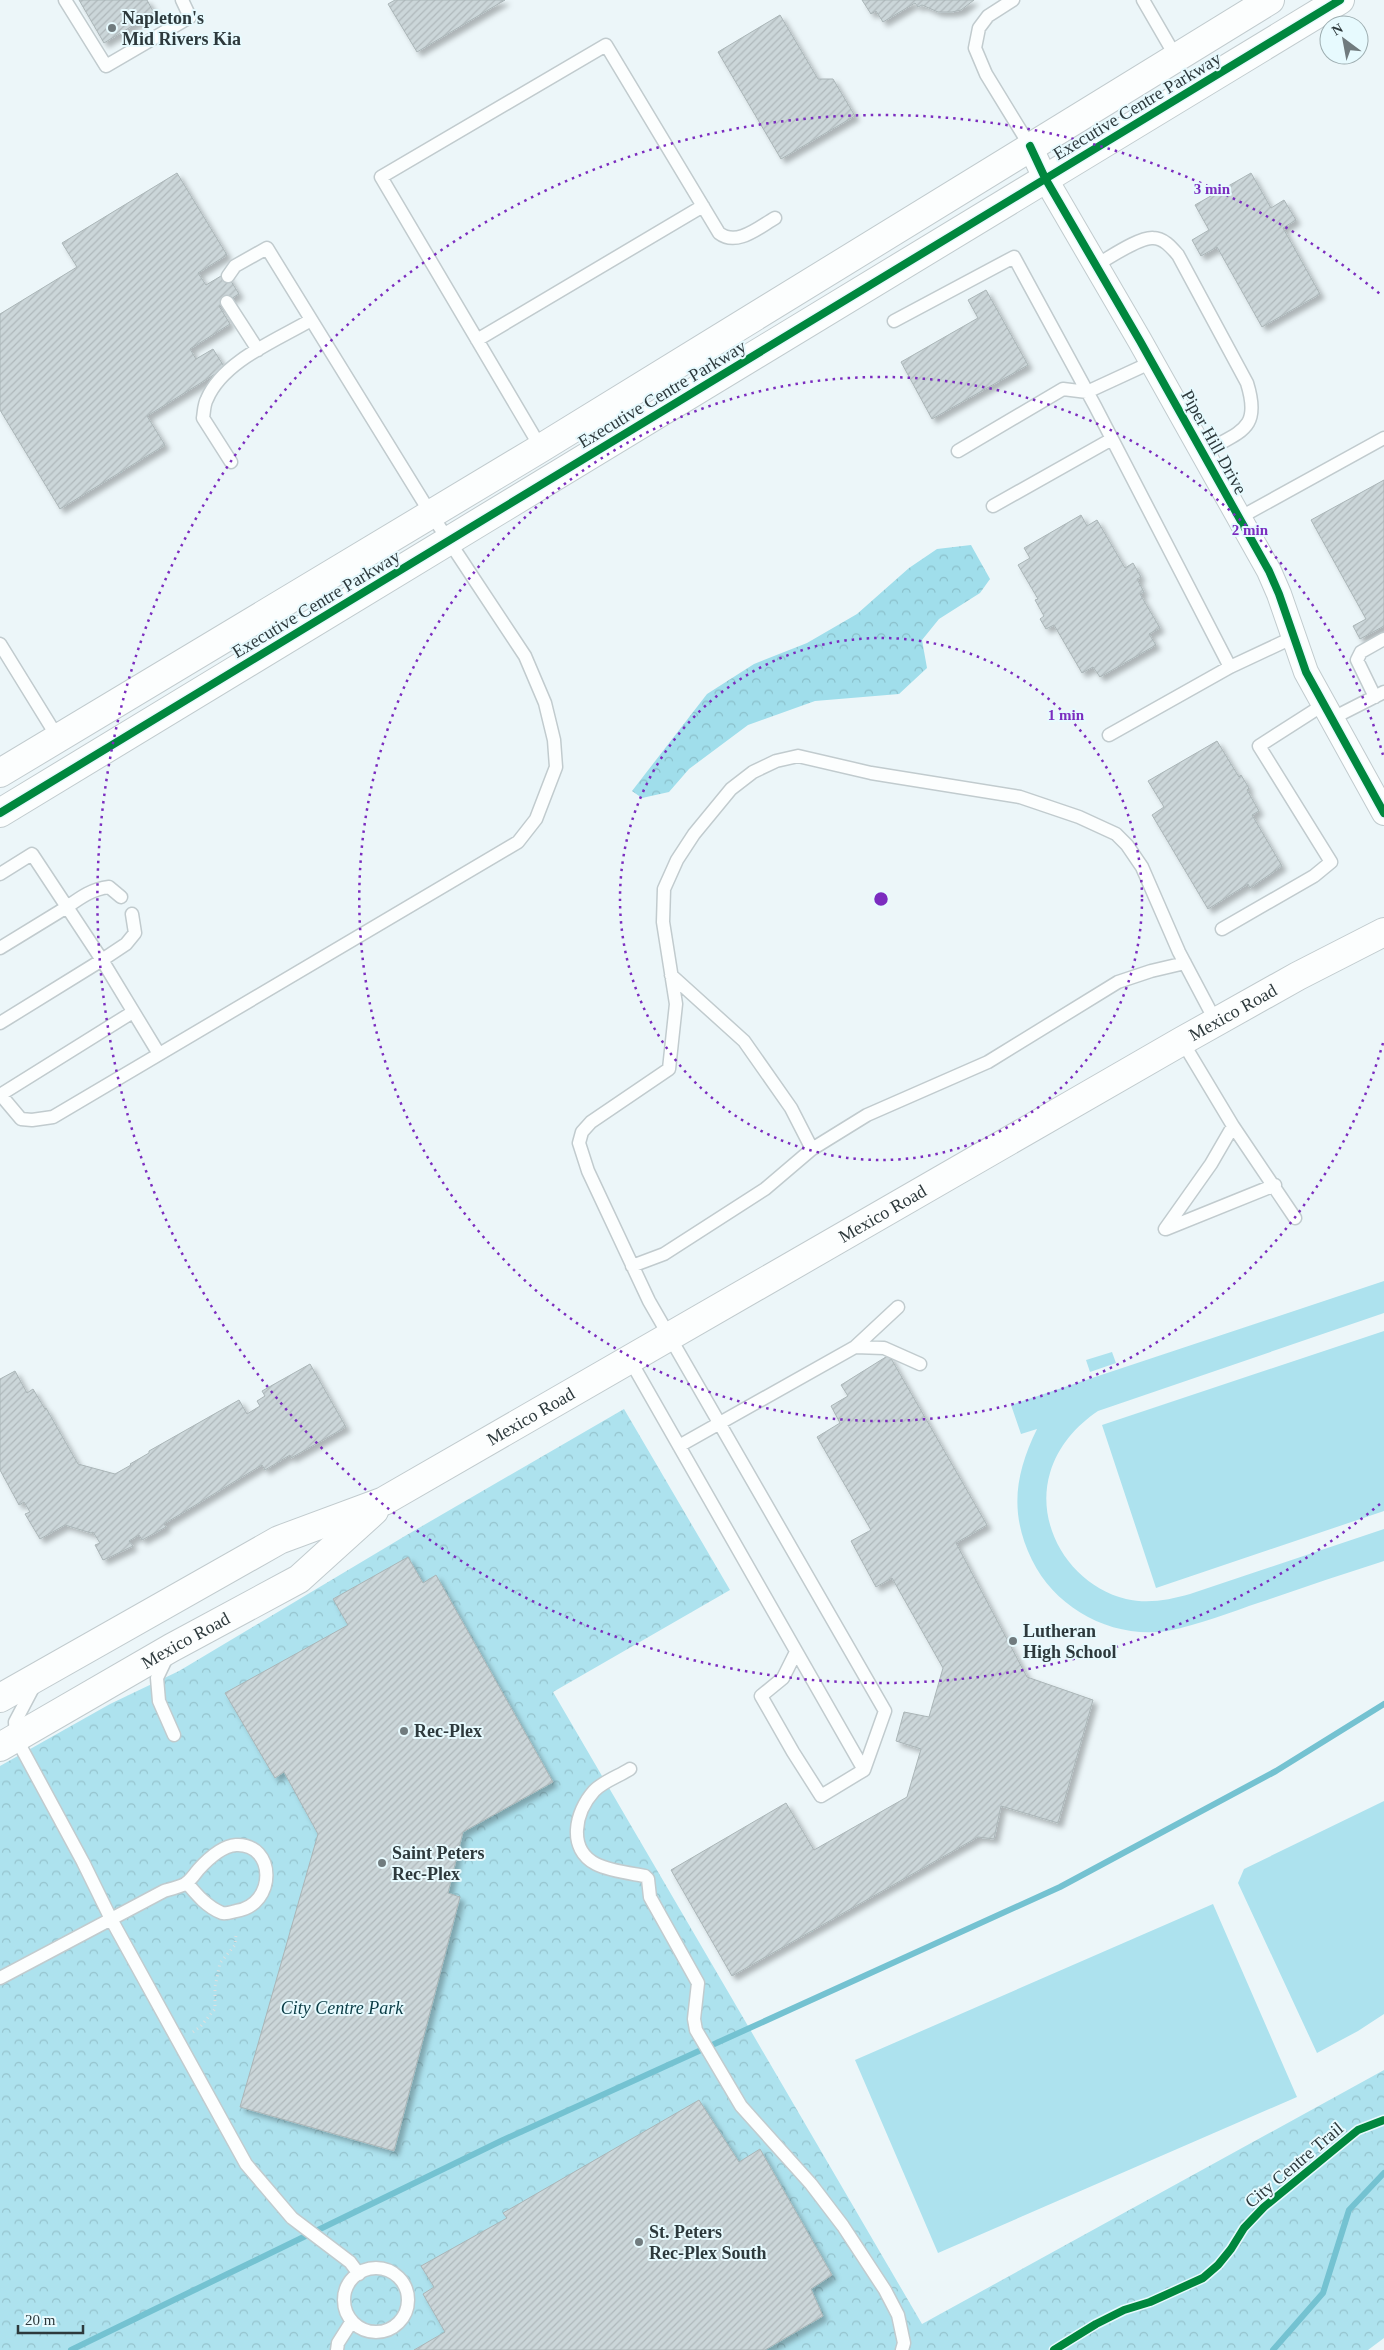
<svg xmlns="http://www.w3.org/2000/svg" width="1384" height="2350" font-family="'Times New Roman',serif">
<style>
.grass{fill:#ade2ee}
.forest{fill:url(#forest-crowns)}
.park{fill:url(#park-crowns)}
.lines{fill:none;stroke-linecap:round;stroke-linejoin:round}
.stream{stroke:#74c2d1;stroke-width:6}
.building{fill:url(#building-hatch);stroke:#aab5b7;filter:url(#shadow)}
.lane-casing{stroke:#c1cbce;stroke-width:15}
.street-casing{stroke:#c1cbce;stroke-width:26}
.secondary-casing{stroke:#c1cbce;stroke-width:30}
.primary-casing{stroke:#c1cbce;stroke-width:30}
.path{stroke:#dde0e0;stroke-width:3;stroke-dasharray:1 4;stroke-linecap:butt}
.lane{stroke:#fcfefe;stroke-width:12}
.street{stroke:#fcfefe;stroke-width:24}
.secondary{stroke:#fcfefe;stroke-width:28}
.primary{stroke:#fcfefe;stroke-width:28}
.cycleway-casing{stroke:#e7fafe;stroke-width:11}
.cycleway{stroke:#00873e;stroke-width:8}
.ring{fill:none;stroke:#7b2cbf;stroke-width:2.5;stroke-dasharray:2.5 5}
.poi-dot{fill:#707b7e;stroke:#e7fafe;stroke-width:2}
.labels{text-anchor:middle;stroke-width:4;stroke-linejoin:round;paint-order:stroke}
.poi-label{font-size:18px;font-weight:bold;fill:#2d393c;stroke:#e7fafe;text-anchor:start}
.street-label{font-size:18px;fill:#2d393c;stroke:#e7fafe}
.park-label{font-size:18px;font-style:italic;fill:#0a3c45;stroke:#e7fafe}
.centre{fill:#7b2cbf;stroke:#e7fafe;stroke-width:2.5}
.ring-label{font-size:15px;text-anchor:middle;font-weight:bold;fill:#7b2cbf;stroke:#e7fafe;stroke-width:4;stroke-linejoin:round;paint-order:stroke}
</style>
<defs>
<pattern id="forest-crowns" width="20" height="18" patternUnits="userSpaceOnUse" patternTransform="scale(1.25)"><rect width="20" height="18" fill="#a0deeb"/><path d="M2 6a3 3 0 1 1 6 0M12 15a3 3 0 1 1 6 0" fill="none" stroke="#8abfca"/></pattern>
<pattern id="park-crowns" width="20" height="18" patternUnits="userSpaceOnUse" patternTransform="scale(1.25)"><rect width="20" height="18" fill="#ade2ee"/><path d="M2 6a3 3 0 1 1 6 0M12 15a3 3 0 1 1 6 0" fill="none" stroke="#95c3cd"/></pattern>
<pattern id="building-hatch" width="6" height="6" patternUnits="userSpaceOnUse" patternTransform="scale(1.25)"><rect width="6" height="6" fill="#cbd6d9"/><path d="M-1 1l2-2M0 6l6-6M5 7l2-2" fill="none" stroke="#afb8bb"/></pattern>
<filter id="shadow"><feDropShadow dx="4.5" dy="4.5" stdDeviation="2.5" flood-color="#0004"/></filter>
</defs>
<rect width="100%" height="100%" fill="#ecf6f9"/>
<!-- grass -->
<path class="grass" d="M1384,1281V1313L1098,1411C1076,1426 1058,1446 1050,1473C1034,1527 1072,1586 1126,1599C1148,1604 1169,1600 1190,1594L1384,1529V1561C1343,1574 1302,1588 1261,1602C1231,1612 1199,1625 1167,1631C1112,1639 1056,1609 1032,1560C1009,1513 1015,1474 1037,1429L1021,1434L1011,1405Z
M1384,1331V1511L1156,1588L1102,1425Z
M1112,1352L1116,1363L1090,1372L1086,1360Z
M1384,1801V2014L1358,2031L1317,2053L1238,1883L1244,1869Z
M1213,1904L1297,2097L938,2253L855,2060Z"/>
<!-- forest -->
<path class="forest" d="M971,545L990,579L980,593L939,619L922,640L927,668L899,694L815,701L748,725L689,769L669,792L642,798L632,791L707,694L754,664L807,643L857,614L909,568L937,549Z"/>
<!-- park -->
<path class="park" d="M624,1409L730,1590L553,1692L922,2324L1384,2070V2338L1368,2350H0V1766L110,1704L179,1671L405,1536Z"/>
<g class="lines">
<!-- stream -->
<path class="stream" d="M71,2350L503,2140L1060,1887L1276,1771L1384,1704
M1273,2350L1323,2293L1349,2210L1384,2173"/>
</g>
<!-- building -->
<path class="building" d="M79,0H147L154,13L104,43Z
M395,0H505L417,52L388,4Z
M862,0H974L961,10L952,12H938L922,5L918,7L915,3L883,22L876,11L871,14Z
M780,15L818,79H833L855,116L781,159L718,52Z
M177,173L227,255L198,273L206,285L226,273L239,294L219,306L230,324L190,349L196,359L213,349L225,368L147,416L165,445L60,509L0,410V314L77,267L62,243Z
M1251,173L1271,208L1284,200L1296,220L1283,228L1320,294L1262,327L1217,247L1201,256L1192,240L1209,230L1195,205Z
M986,290L1028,365L932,419L901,362L978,318L968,300Z
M1384,480V626L1360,639L1353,626L1366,619L1311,520Z
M1081,515L1087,526L1097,520L1125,568L1133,563L1141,577L1137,579L1144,592L1140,594L1160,628L1149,634L1156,645L1100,677L1093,667L1082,673L1054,625L1046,629L1040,619L1044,616L1035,600L1038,599L1018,565L1030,558L1024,548Z
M1217,741L1239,777L1241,775L1249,788L1247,790L1259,811L1252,815L1282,866L1250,888L1248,884L1208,909L1152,815L1164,807L1148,781Z
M889,1355L987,1525L956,1543L1027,1677L1093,1700L1058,1823L1001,1806L994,1839L978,1837L732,1976L671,1870L786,1803L814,1850L907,1797L921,1749L896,1741L904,1712L929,1717L943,1668L892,1578L876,1587L851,1541L871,1530L817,1437L840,1423L831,1406L848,1396L841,1385Z
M310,1364L346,1427L291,1458L290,1455L265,1470L262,1465L164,1524L166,1527L142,1540L139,1535L129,1541L133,1546L108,1558L103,1560L95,1545L100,1543L93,1532L91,1533L65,1525L40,1539L25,1514L30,1512L24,1502L19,1505L0,1470V1379L15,1371L27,1393L33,1389L45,1409L46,1408L78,1464L115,1474L131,1465L130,1464L149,1453V1451L239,1400L247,1414L260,1406L257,1401L265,1396L262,1391Z
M408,1557L423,1583L436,1575L553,1782L463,1832L448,1893L460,1897L394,2151L240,2107L318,1834L284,1772L275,1778L225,1693L348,1625L333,1599Z
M699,2100L739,2162L760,2149L832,2275L811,2289L823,2316L765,2350H414L445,2332L423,2294L434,2287L421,2266L507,2218L503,2213Z"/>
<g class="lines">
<!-- lane casing -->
<g class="lane-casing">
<path id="lane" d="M65,0L106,66L190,17L182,0
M1013,0L988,16L979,28L975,48L986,74L1030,146
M1143,0L1176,57
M1096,265C1109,258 1139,237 1153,238C1164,238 1172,248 1178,255L1247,383C1262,431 1239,431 1203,453
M227,302L258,350
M894,321L1014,257L1095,406L1230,667
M477,340L703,206
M541,448L381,177L606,45L719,233C737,247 759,227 775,218
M958,451L1063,389L1087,392L1152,362
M231,462L203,418C204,412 204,404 207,399C223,361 277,340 311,320
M993,506L1112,439
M1239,518L1384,438
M0,644L58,738
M1375,697L1357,660L1361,652L1384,639
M1331,719L1384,692
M1109,735L1230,667L1294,637
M0,874L32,854L67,907L0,948
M121,897L109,887C92,889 81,897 67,907L102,960L126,944L135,933L132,914
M1222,929L1314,876L1331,862L1259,746L1323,705
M671,975L744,1041L791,1108L812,1149
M0,1023L102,960L159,1054
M0,1094L21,1119L32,1120L53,1117L518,842L536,819L556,767L554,740L545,703L525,656L431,514L267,248L235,266L228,276
M0,1095L133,1012
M1233,1126L1295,1218
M1165,1229L1211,1164L1233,1126L1182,1041
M1166,1229L1275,1185
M632,1266L664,1254L765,1189L812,1149L867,1115L988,1062L1118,982L1151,971L1185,963
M855,1347L884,1348L920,1364
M630,1360L864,1770
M679,1446L855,1347L898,1307
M796,1652L783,1678L761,1696L793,1752L821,1796L864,1770L885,1711L649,1301L588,1171L579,1143L582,1132L591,1122L669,1069L676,1004L663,922L664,889L677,860L694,834L731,789L753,772L776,761L798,756L871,773L1020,797L1079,817L1116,834L1127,845L1142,867L1179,952L1216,1022
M168,1655L157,1678L159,1701L174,1735
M35,1684L15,1722L16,1738L83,1862L111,1919L246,2164L292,2218L350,2262L359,2274
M630,1769C619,1776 602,1782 594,1791C575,1812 567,1849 596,1864C610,1871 629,1873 645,1876L648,1879L650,1897L698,1983L694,2019L696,2030L741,2106L811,2184L843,2226L885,2290L898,2315L904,2343L902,2350
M0,1978L164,1891C171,1889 179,1887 185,1884C190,1881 195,1874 198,1870C207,1860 222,1846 236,1845C276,1843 277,1905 236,1911C232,1912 226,1914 222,1913C207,1907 197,1895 187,1883
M344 2300a32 32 0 1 1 64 0a32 32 0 1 1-64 0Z
M337,2350L338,2343L352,2321"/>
</g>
<!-- street casing -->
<g class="street-casing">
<path id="street" d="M1030,146L1045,178L1140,341L1269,571L1279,594L1306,672L1384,813"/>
</g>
<!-- secondary casing -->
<g class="secondary-casing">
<path id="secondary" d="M0,773L541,448L1270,0
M0,813L1340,0"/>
</g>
<!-- primary casing -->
<g class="primary-casing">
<g id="primary">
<path id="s1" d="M0,1698L279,1540L384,1501L1182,1041L1298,976L1384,932"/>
<path id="s2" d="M0,1747L171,1648L299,1579L374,1511"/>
</g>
</g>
<!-- path -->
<path class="path" d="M193,2032L200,2027L215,2009V1987L220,1963L235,1945L236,1935"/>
<!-- lane -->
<use href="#lane" class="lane"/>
<!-- street -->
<use href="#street" class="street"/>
<!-- secondary -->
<use href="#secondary" class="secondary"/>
<!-- primary -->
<use href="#primary" class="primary"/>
<!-- cycleway casing -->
<g class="cycleway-casing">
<path id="cycleway" d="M1030,146L1045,178L1140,341L1269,571L1279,594L1306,672L1384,813
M0,813L1340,0
M1054,2350L1096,2324L1124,2310L1150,2302L1203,2278L1218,2265L1231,2249L1244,2228L1264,2207L1358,2130L1384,2120"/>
</g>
<!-- cycleway -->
<use href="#cycleway" class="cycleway"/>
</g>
<!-- distance rings -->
<g class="ring">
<circle cx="881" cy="899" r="261"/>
<path d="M1383 1043A522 522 0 1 1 1383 755"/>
<path d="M1380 1504A784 784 0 1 1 1380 294"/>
</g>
<!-- markers -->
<g class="poi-dot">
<circle cx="112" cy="28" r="5"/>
<circle cx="1013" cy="1641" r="5"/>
<circle cx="404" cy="1731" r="5"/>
<circle cx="382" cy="1863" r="5"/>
<circle cx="639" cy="2242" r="5"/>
</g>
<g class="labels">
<!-- poi labels -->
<g class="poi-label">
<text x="122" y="24">Napleton's<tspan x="122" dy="21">Mid Rivers Kia</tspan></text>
<text x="1023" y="1637">Lutheran<tspan x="1023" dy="21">High School</tspan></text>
<text x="414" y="1737">Rec-Plex</text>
<text x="392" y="1859">Saint Peters<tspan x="392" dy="21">Rec-Plex</tspan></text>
<text x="649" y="2238">St. Peters<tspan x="649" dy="21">Rec-Plex South</tspan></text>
</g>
<!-- street labels -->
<g class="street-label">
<text transform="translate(1137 106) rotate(-31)" y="6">Executive Centre Parkway</text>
<text transform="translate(662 394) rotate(-31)" y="6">Executive Centre Parkway</text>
<text transform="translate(1214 442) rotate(61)" y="6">Piper Hill Drive</text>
<text transform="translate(316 604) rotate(-31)" y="6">Executive Centre Parkway</text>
<text dy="6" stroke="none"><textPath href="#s1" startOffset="1412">Mexico Road</textPath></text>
<text dy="6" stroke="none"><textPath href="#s1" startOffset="1008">Mexico Road</textPath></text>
<text dy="6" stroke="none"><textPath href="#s1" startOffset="602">Mexico Road</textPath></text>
<text dy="6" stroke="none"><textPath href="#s2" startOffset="214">Mexico Road</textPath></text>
<text transform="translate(1294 2165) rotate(-40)" y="6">City Centre Trail</text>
</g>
<!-- park labels -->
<g class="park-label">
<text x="342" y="2014">City Centre Park</text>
</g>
</g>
<circle cx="881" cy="899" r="8" class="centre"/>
<g class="ring-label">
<text x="1212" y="194">3 min</text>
<text x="1250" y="535">2 min</text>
<text x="1066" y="720">1 min</text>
</g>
<!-- north arrow -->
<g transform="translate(1344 40) rotate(328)"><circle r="24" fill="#e7fafe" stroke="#9dadb0"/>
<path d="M0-4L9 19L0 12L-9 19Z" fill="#707b7e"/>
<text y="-8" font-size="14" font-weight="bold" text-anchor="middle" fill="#2d393c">N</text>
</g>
<!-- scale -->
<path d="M18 2325v8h65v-8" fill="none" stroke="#2d393c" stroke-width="2.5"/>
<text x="25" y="2325" font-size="15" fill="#2d393c" stroke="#e7fafe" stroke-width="4" paint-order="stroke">20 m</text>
</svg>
